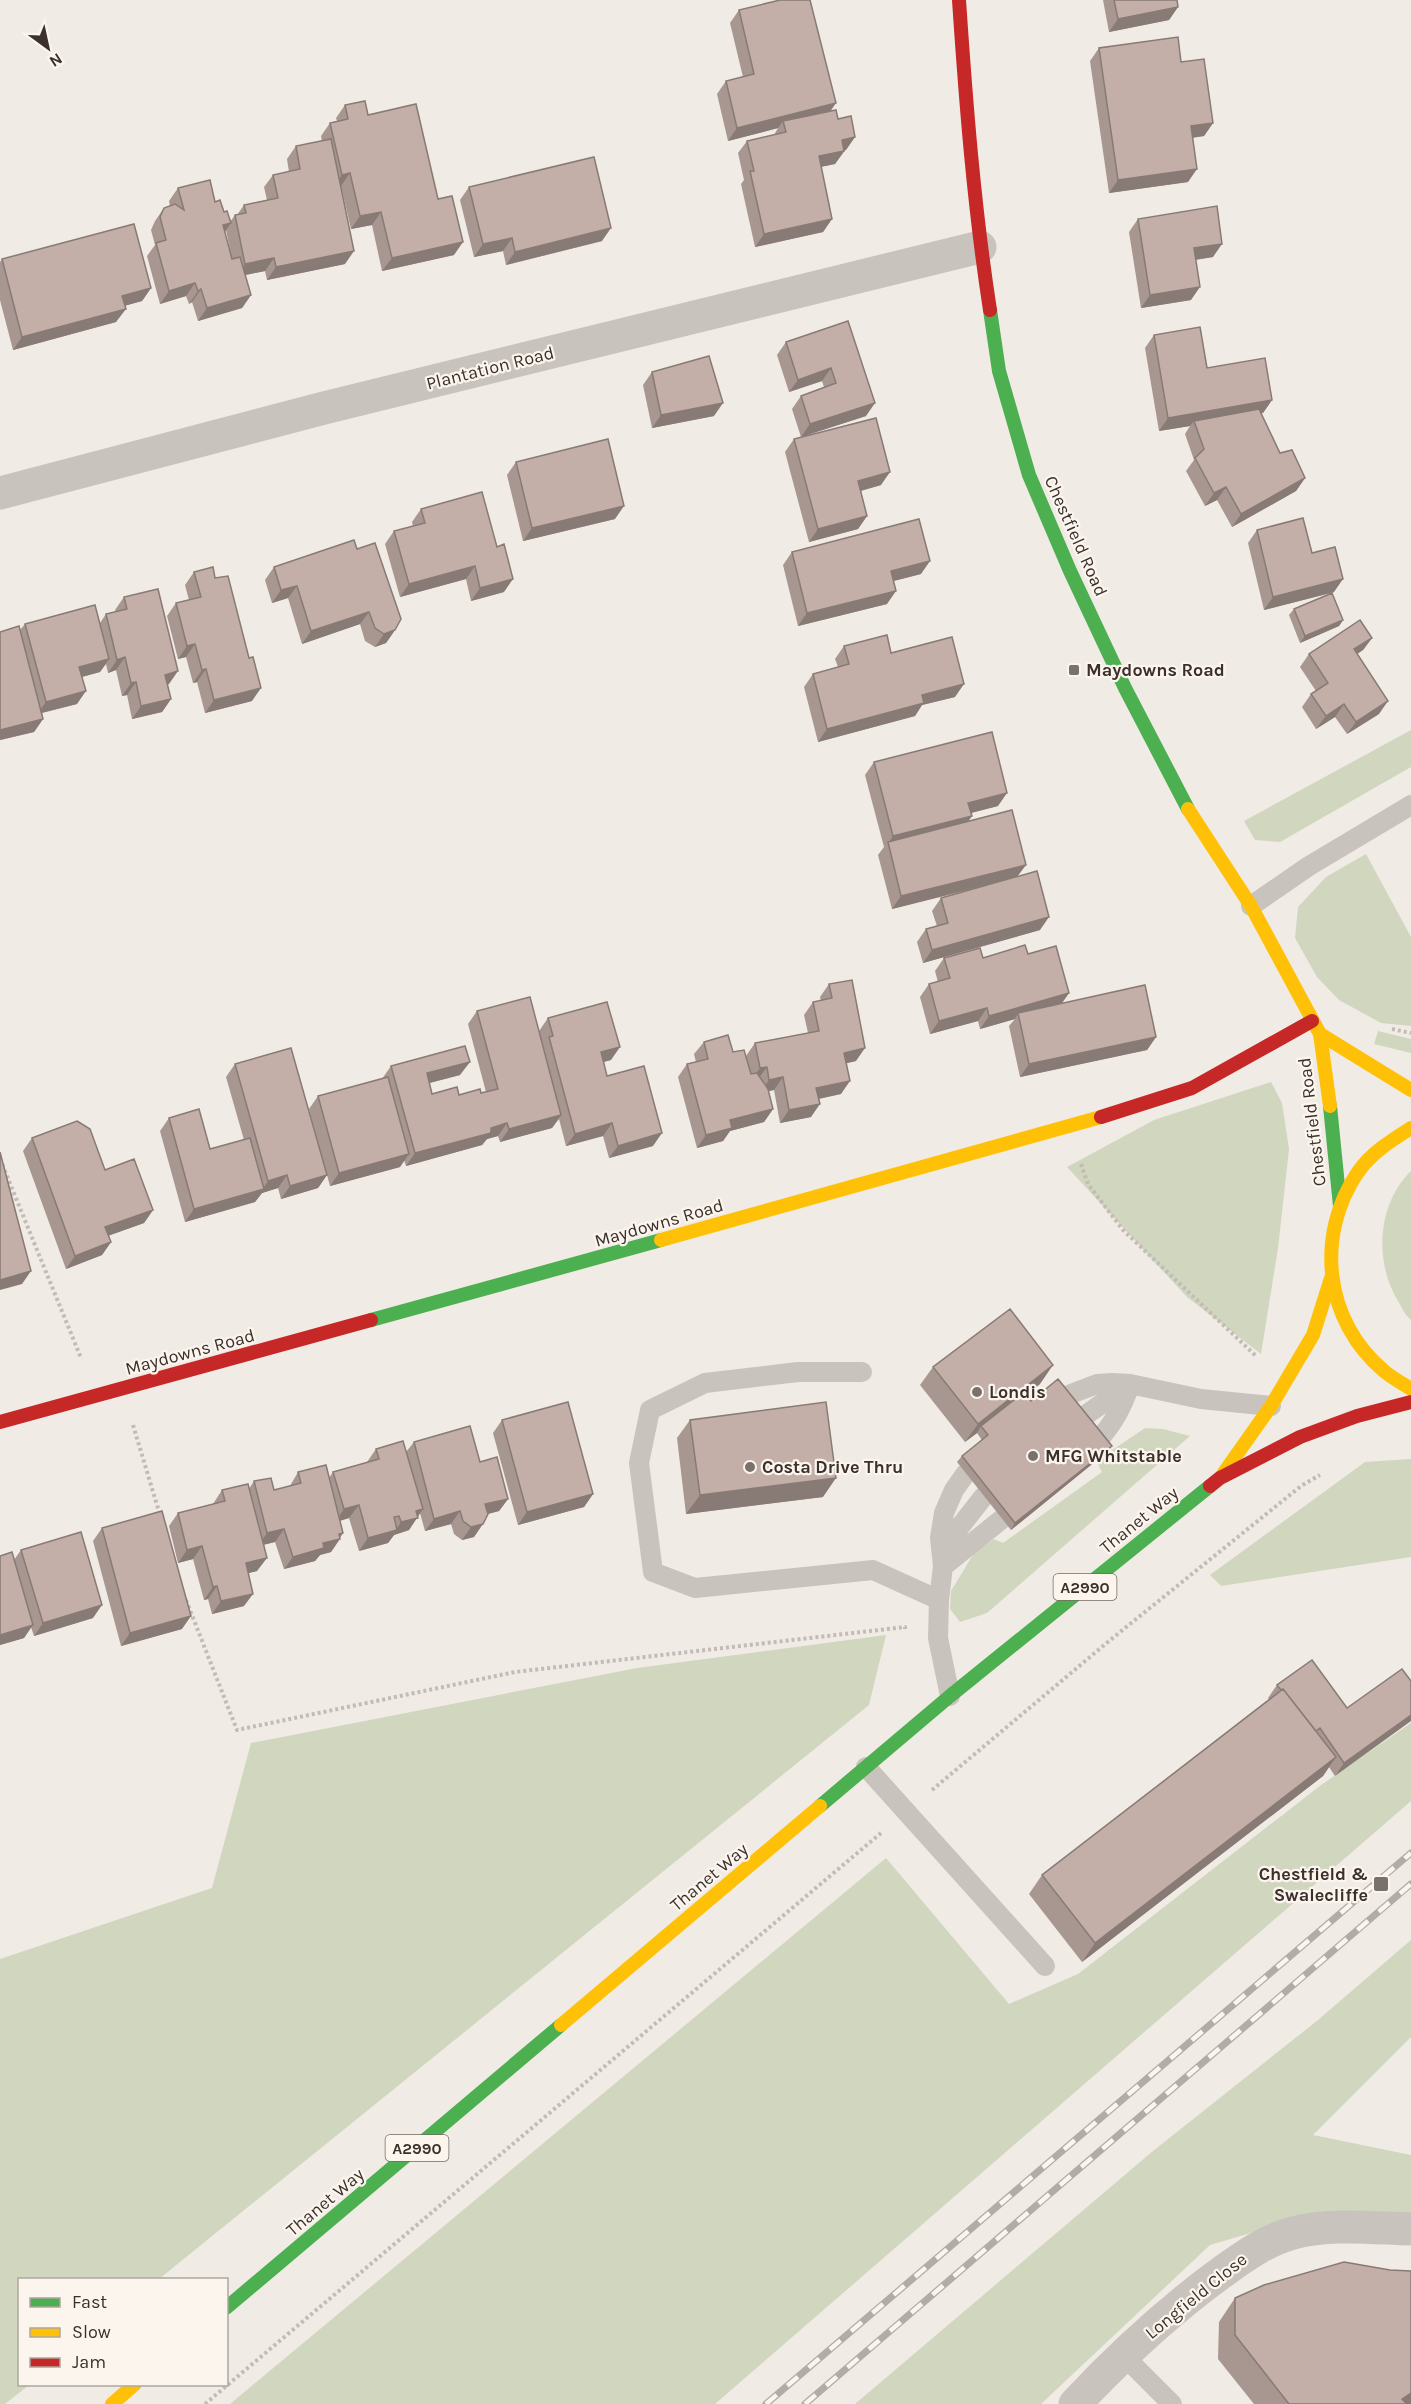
<svg xmlns="http://www.w3.org/2000/svg" width="1411" height="2404" font-family="Karla,sans-serif">
<style>
.green{fill:#d1d6bf}
.lines{fill:none;stroke-linecap:round;stroke-linejoin:round}
.path{stroke:#c2bbb6;stroke-width:4;stroke-dasharray:3 3;stroke-linecap:butt}
.lane{stroke:#c9c3be;stroke-width:20}
.street{stroke:#c9c3be;stroke-width:33}
.fast{stroke:#4caf50;stroke-width:14}
.slow{stroke:#ffc107;stroke-width:14}
.jam{stroke:#c62828;stroke-width:14}
.rail-casing{stroke:#b1aca8;stroke-width:7}
.rail{stroke:#fbf5ee;stroke-width:4.5;stroke-dasharray:14;stroke-linecap:butt}
.wall{fill:#a89690;fill-rule:evenodd}
.shaded-wall{fill:#887a75}
.building{fill:#c3afa7;stroke:#887a75;stroke-width:1.5}
.poi-dot{fill:#7a716c;stroke:#fbf5ee;stroke-width:2}
.labels{text-anchor:middle;stroke-width:4.5;stroke-linejoin:round;paint-order:stroke}
.shield{fill:#fbf5ee;stroke:#756b66;stroke-width:1.5}
.shield-label{font-size:16px;font-weight:bold;fill:#3b302b}
.street-label{font-size:18px;fill:#3b302b;stroke:#fbf5ee}
.poi-label{font-size:18px;font-weight:bold;fill:#3b302b;stroke:#fbf5ee;text-anchor:start}
</style>
<rect width="100%" height="100%" fill="#f0ebe5"/>
<!-- green -->
<path class="green" d="M1411,730V767L1280,842L1255,840L1244,821Z
M1366,854L1411,937V1026L1381,1023L1339,1000L1317,977L1295,938L1298,907L1326,877Z
M1378,1031L1411,1039V1053L1374,1044Z
M1271,1082L1282,1103L1289,1149L1278,1248L1261,1354L1187,1297L1067,1167L1154,1120Z
M1411,1171V1320C1405,1315 1402,1308 1398,1301C1374,1262 1377,1204 1411,1171Z
M1145,1428L1163,1429L1190,1436L987,1613L960,1622L950,1609L951,1591L974,1553L994,1539L1003,1543L1102,1472L1096,1461Z
M1411,1459V1557L1221,1586L1210,1575L1365,1462Z
M886,1635L869,1705L159,2279L20,2280V2384L29,2385L5,2404H0V1959L212,1888L251,1743L637,1668Z
M1411,1723V1801L715,2404H230L886,1858L1009,2004L1078,1974L1321,1785Z
M1411,1940V2037L1313,2135L1411,2155V2217L1308,2216L1210,2245L1041,2404H855L1153,2151L1318,2020Z"/>
<g class="lines">
<!-- path -->
<path class="path" d="M1392,1029L1411,1033
M0,1159L81,1358
M1081,1164L1088,1184L1123,1230L1256,1356
M133,1425L160,1515
M186,1600L237,1730L515,1672L905,1627V1629
M932,1790L1109,1641L1301,1486L1320,1475
M205,2404L881,1833"/>
<!-- lane -->
<path class="lane" d="M1251,906L1309,866L1411,805
M862,1372H798L705,1383L650,1410L639,1463L653,1572L695,1588L873,1570L939,1600
M1063,1397L1097,1384L1112,1383L1130,1384L1201,1399L1271,1406
M1080,1419L1130,1384
M1097,1441C1114,1424 1123,1406 1130,1384
M944,1564L959,1528L984,1496
M945,1565L1002,1519
M950,1696L938,1638L939,1600L943,1566L940,1538L944,1513L954,1490L966,1473
M866,1767L1045,1966
M1123,2355L1172,2404"/>
<!-- street -->
<path class="street" d="M0,493L324,408L980,247
M1075,2404C1121,2355 1171,2309 1225,2270C1246,2255 1267,2240 1293,2233C1330,2223 1372,2228 1411,2229"/>
<!-- fast -->
<path class="fast" d="M990,310L999,371L1029,475L1070,571L1125,688L1188,809
M1330,1106L1340,1206
M371,1320L661,1240
M820,1806L950,1696L1210,1486
M226,2308L561,2025"/>
<!-- slow -->
<path class="slow" d="M1188,809L1251,906L1320,1034L1330,1106
M1320,1034L1411,1090
M1411,1128C1392,1140 1371,1153 1358,1172C1315,1235 1324,1321 1384,1371C1392,1378 1402,1383 1411,1389
M661,1240L1101,1117
M1223,1474L1271,1406L1313,1335L1331,1278
M561,2025L820,1806
M112,2404L135,2384"/>
<!-- jam -->
<path class="jam" d="M959,0C966,104 974,207 990,310
M1101,1117L1192,1088L1312,1021
M0,1422L371,1320
M1210,1486L1220,1478L1300,1437L1357,1416L1411,1402"/>
<!-- rail casing -->
<g class="rail-casing">
<path id="rail" d="M766,2404L1411,1853
M805,2404L1411,1884"/>
</g>
<!-- rail -->
<use href="#rail" class="rail"/>
</g>
<!-- wall -->
<path class="wall" d="M1103,0H1177L1178,7L1169,20L1109,32Z
M739,10L830,112L855,137L835,164L821,167L832,219L823,232L755,247L741,184L744,180L738,153L747,141L774,135L778,128L728,141L717,94L726,81L743,77L730,23Z
M1099,48L1181,62L1213,123L1204,136L1192,138L1188,182L1109,193L1090,61Z
M345,105L368,115L438,199L454,255L382,271L372,225L351,229L341,186L345,264L267,280L265,271L245,275L251,295L242,308L198,321L192,302L189,304L186,296L160,304L147,256L155,245L151,230L155,221L164,208L170,206L169,201L178,188L215,202L230,222L235,215H237L244,205L267,200L264,187L273,175L289,172L287,159L296,146L322,141L321,136L330,123L337,121L336,118ZM226,230L231,255L225,232Z
M469,187L602,241L506,265L503,251L474,257L460,200Z
M1138,219L1213,257L1196,260L1191,300L1141,308L1129,232Z
M2,259L151,288L142,301L124,306L116,322L13,350L0,300V262Z
M848,321L866,416L801,437L792,409L801,396L824,387L822,381L789,392L777,355L786,342Z
M1154,335L1207,368L1272,400L1263,413H1261L1280,453L1305,478L1296,491L1232,527L1217,500L1205,506L1186,471L1194,460L1185,434L1190,426L1159,431L1145,348Z
M652,372L714,416L652,428L643,385Z
M794,439L881,485L861,491L867,516L858,529L809,542L785,452Z
M516,462L615,519L523,541L507,475Z
M421,509L504,592L471,601L466,579L400,597L385,544L394,531L413,526L412,522Z
M1257,530L1312,553L1334,592L1332,593L1343,620L1339,626L1300,643L1289,615L1294,609L1331,593L1264,610L1248,543Z
M357,549L395,630L386,643L375,647L365,641L360,624L302,644L288,598L272,603L265,580L274,567Z
M792,552L921,574L893,581L887,604L798,626L783,565Z
M194,572L215,578L252,701L205,713L197,682L193,683L186,657L178,659L167,616L176,603L189,600L185,585Z
M124,597L169,684L167,685L171,699L162,712L132,719L127,695L122,696L116,670L108,673L106,664L100,672L82,677L77,704L42,713L43,719L34,732L0,740V632L20,630L25,624L100,623L106,614L116,612L115,610Z
M1372,638L1363,650L1357,654L1379,714L1347,734L1335,717L1316,729L1302,707L1311,694L1316,691L1300,667L1309,654Z
M844,646L891,653L955,697L922,705L915,716L818,742L804,687L813,674L838,667L835,659Z
M874,762L998,806L971,813L968,821L1018,876L1040,930L923,963L917,942L926,929L937,926L932,911L941,898L985,886L892,909L878,855L884,847L865,775Z
M1028,954L1069,993L1061,1004L1156,1037L1147,1050L1020,1077L1009,1026L1015,1019L980,1029L978,1021L930,1034L920,997L929,984L938,982L935,971L944,958H983Z
M829,984L856,1061L846,1063L841,1094L819,1099L811,1117L780,1123L774,1090L768,1091L773,1109L764,1122L730,1131L723,1141L697,1148L678,1077L687,1064L696,1062L694,1054L704,1042L746,1056L755,1043L808,1033L804,1015L813,1002L821,1001L820,997Z
M477,1011L539,1031L548,1018L611,1060L603,1062L607,1076L653,1146L609,1158L603,1136L566,1146L559,1119L552,1128L500,1142L498,1136L487,1139L482,1145L406,1166L404,1160L400,1167L330,1186L327,1175L318,1188L281,1199L278,1188L262,1193L255,1202L185,1222L160,1131L169,1118L210,1149L244,1140L226,1077L235,1064L321,1155L309,1109L318,1096L382,1079L391,1066L460,1075L429,1083L432,1094L459,1095L486,1092L468,1024Z
M32,1138L105,1170L153,1210L144,1223L108,1236L111,1242L102,1255L66,1269L23,1151Z
M933,1367L1040,1384L1026,1395L1031,1401L1112,1446L1107,1452L1011,1530L957,1462L962,1456L982,1440L977,1433L965,1442L920,1385Z
M502,1420L593,1494L584,1507L518,1525L493,1433Z
M690,1420L823,1497L686,1514L677,1438Z
M414,1442L480,1462L508,1499L499,1511L488,1514L474,1537L462,1540L454,1534L451,1524L425,1531L420,1513L409,1530L394,1535L388,1543L359,1551L349,1518L340,1521L343,1533L331,1552L320,1555L315,1561L284,1569L275,1542L263,1545L257,1571L248,1573L244,1606L212,1614L208,1599L204,1600L193,1559L178,1563L169,1526L178,1513L213,1504L222,1490L249,1489L254,1481L274,1490L290,1486L298,1472L329,1478L333,1472L367,1462L376,1449L406,1452Z
M102,1528L182,1629L121,1646L93,1541Z
M21,1550L93,1618L34,1636L31,1627L24,1638L0,1645V1556L14,1560Z
M1411,1681L1335,1776L1329,1767L1323,1776L1082,1962L1029,1894L1042,1875L1269,1699L1268,1698L1277,1685L1347,1708Z
M1390,2270L1411,2404H1254L1218,2359L1219,2322L1235,2298Z"/>
<!-- shaded-wall -->
<path class="shaded-wall" d="M1178,7L1169,20L1109,32L1118,19Z
M836,103L827,116L783,121L778,128L728,141L737,128Z
M1213,123L1204,136L1182,139L1191,126Z
M855,137L846,150L833,153L842,140Z
M844,151L835,164L809,169L819,156Z
M1197,169L1188,182L1109,193L1118,180Z
M350,173L341,186L333,188L342,175Z
M381,212L372,225L351,229L360,216Z
M832,219L823,232L755,247L764,234Z
M231,223L222,236L223,225Z
M611,228L602,241L506,265L515,252Z
M512,238L503,251L474,257L483,244Z
M463,242L454,255L382,271L392,258Z
M1222,244L1213,257L1185,261L1194,248Z
M354,251L345,264L267,280L276,267Z
M274,258L265,271L236,277L245,264Z
M195,283L186,296L160,304L169,291Z
M1200,287L1191,300L1141,308L1150,295Z
M151,288L142,301L113,309L122,296Z
M201,289L192,302L189,304L198,291Z
M251,295L242,308L198,321L207,308Z
M126,309L116,322L13,350L22,337Z
M831,368L822,381L789,392L798,380Z
M1272,400L1263,413L1195,425L1194,421L1190,426L1159,431L1168,418Z
M723,403L714,416L652,428L661,415Z
M875,403L866,416L801,437L810,424Z
M890,472L881,485L849,494L858,481Z
M1305,478L1296,491L1232,527L1241,514Z
M1226,487L1217,500L1205,506L1214,493Z
M624,506L615,519L523,541L532,528Z
M867,516L858,529L809,542L818,529Z
M930,561L921,574L882,584L891,571Z
M475,566L466,579L400,597L409,584Z
M513,579L504,592L471,601L480,588Z
M1343,579L1334,592L1264,610L1273,597Z
M297,586L288,598L272,603L281,590Z
M896,591L887,604L798,626L807,613Z
M369,612L360,624L302,644L311,631Z
M1343,620L1339,626L1300,643L1305,636Z
M395,630L386,643L375,647L384,634Z
M1372,638L1363,650L1345,662L1354,649Z
M195,644L186,657L178,659L187,646Z
M125,657L116,670L108,673L117,660Z
M109,659L100,672L70,680L79,667Z
M206,669L197,682L193,683L202,670Z
M178,671L169,684L156,688L165,675Z
M136,682L127,695L122,696L131,683Z
M964,684L955,697L922,705L915,716L818,742L827,729L922,695Z
M261,688L252,701L205,713L214,700Z
M86,691L77,704L37,714L46,702Z
M171,699L162,712L132,719L141,706Z
M1388,701L1379,714L1347,734L1356,722Z
M1344,704L1335,717L1316,729L1326,716Z
M43,719L34,732L0,740V730Z
M1007,793L998,806L959,816L968,803Z
M972,816L963,829L888,844L893,836Z
M1026,865L1017,877L892,909L901,896Z
M1049,917L1040,930L923,963L932,950Z
M1069,993L1060,1006L1018,1013L1015,1019L980,1029L989,1016Z
M987,1008L978,1021L930,1034L939,1021Z
M1156,1037L1147,1050L1020,1077L1029,1064Z
M620,1047L611,1060L592,1065L601,1052Z
M865,1048L856,1061L835,1066L844,1053Z
M470,1062L460,1075L418,1086L427,1073Z
M767,1067L758,1079L751,1081L760,1068Z
M783,1077L774,1090L760,1093L769,1080Z
M850,1081L841,1094L807,1101L816,1088Z
M820,1104L811,1117L780,1123L789,1110Z
M773,1109L764,1122L730,1131L723,1141L697,1148L706,1135L730,1120Z
M561,1115L552,1128L500,1142L509,1129Z
M507,1123L498,1136L487,1139L482,1145L406,1166L415,1153L491,1128Z
M612,1123L603,1136L566,1146L575,1134Z
M662,1133L653,1146L609,1158L618,1146Z
M409,1154L400,1167L330,1186L339,1173Z
M287,1175L278,1188L262,1193L255,1202L185,1222L194,1209L262,1190L268,1181Z
M327,1175L318,1188L281,1199L290,1186Z
M153,1210L144,1223L96,1240L105,1227Z
M111,1242L102,1255L66,1269L75,1256Z
M31,1271L22,1284L0,1290V1280Z
M1053,1365L1040,1384L983,1428L981,1426L977,1433L965,1442L978,1424Z
M1112,1446L1107,1452L1011,1530L1015,1523Z
M836,1478L823,1497L686,1514L700,1495Z
M593,1494L584,1507L518,1525L527,1512Z
M508,1499L499,1511L476,1517L485,1504Z
M359,1505L349,1518L335,1522L344,1509Z
M423,1509L409,1530L394,1535L388,1543L359,1551L368,1538L395,1531L401,1522L416,1511Z
M460,1511L451,1524L425,1531L434,1519Z
M483,1524L474,1537L462,1540L471,1527Z
M284,1529L275,1542L258,1546L267,1533Z
M343,1533L338,1540L340,1539L331,1552L320,1555L315,1561L284,1569L293,1557L323,1543L339,1534Z
M202,1546L193,1559L178,1563L187,1550Z
M267,1558L257,1571L237,1576L246,1563Z
M217,1586L208,1599L204,1600L213,1587Z
M253,1594L244,1606L212,1614L221,1601Z
M102,1605L93,1618L34,1636L43,1623Z
M191,1616L182,1629L121,1646L130,1633Z
M33,1625L24,1638L0,1645V1635Z
M1411,1715V1721L1335,1776L1344,1763Z
M1336,1757L1323,1776L1082,1962L1095,1943Z
M1411,2393V2404H1399L1402,2399Z"/>
<!-- building -->
<path class="building" d="M780,0H810L836,103L737,128L726,81L754,74L739,10Z
M1114,0H1177L1178,7L1118,19Z
M1178,37L1181,62L1204,59L1213,123L1191,126L1197,169L1118,180L1099,48Z
M365,101L368,115L416,104L438,199L452,196L463,242L392,258L381,212L360,216L350,173L342,175L330,123L348,119L345,105Z
M836,110L838,119L851,116L855,137L842,140L844,151L819,156L832,219L764,234L750,171H754L747,141L786,132L783,121Z
M331,139L354,251L276,267L274,258L245,264L235,215L246,213L244,205L278,198L273,175L300,169L296,146Z
M594,157L611,228L515,252L512,238L483,244L469,187Z
M210,180L215,202L220,200L224,212L227,211L231,223L223,225L232,259L240,257L251,295L207,308L201,289L198,291L195,283L169,291L156,243L166,240L160,217L164,208L175,204L184,210L178,188Z
M1217,206L1222,244L1194,248L1200,287L1150,295L1138,219Z
M134,224L151,288L122,296L126,309L22,337L2,259Z
M848,321L875,403L810,424L801,396L836,383L831,368L798,380L786,342Z
M1200,327L1207,368L1265,358L1272,400L1168,418L1154,335Z
M709,356L723,403L661,415L652,372Z
M1259,409L1280,453L1292,450L1305,478L1241,514L1226,487L1214,493L1195,458L1204,449L1194,421Z
M876,418L890,472L858,481L867,516L818,529L794,439Z
M608,439L624,506L532,528L516,462Z
M482,492L497,547L504,544L513,579L480,588L475,566L409,584L394,531L425,523L421,509Z
M1303,518L1312,553L1335,547L1343,579L1273,597L1257,530Z
M919,519L930,561L891,571L896,591L807,613L792,552Z
M354,540L357,549L375,543L401,619L395,630L384,634L375,628L369,612L311,631L297,586L281,590L274,567Z
M213,567L215,578L228,576L249,658L253,657L261,688L214,700L206,669L202,670L195,644L187,646L176,603L201,597L194,572Z
M158,589L178,671L165,675L171,699L141,706L136,682L131,683L125,657L117,660L106,614L127,609L124,597Z
M1332,593L1343,620L1305,636L1294,609Z
M95,605L109,659L79,667L86,691L46,702L25,624Z
M1360,620L1372,638L1354,649L1388,701L1356,722L1344,704L1326,716L1311,694L1328,683L1309,654Z
M19,626L43,719L0,730V632Z
M887,635L891,653L952,637L964,684L922,695L924,703L827,729L813,674L849,664L844,646Z
M992,732L1007,793L968,803L972,816L893,836L874,762Z
M1012,810L1026,865L901,896L888,842Z
M1037,871L1049,917L932,950L926,929L948,923L941,898Z
M1025,945L1028,954L1056,946L1069,993L989,1016L987,1008L939,1021L929,984L950,978L944,958L980,948L983,958Z
M852,980L865,1048L844,1053L850,1081L816,1088L820,1104L789,1110L783,1077L769,1080L767,1067L760,1068L755,1043L819,1031L813,1002L832,998L829,984Z
M1145,985L1156,1037L1029,1064L1018,1013Z
M530,997L561,1115L509,1129L507,1123L491,1128V1133L415,1153L391,1066L465,1046L470,1062L427,1073L432,1094L457,1087L459,1095L480,1089L481,1093L498,1089L477,1011Z
M607,1002L620,1047L601,1052L607,1076L644,1066L662,1133L618,1146L612,1123L575,1134L549,1037L553,1036L548,1018Z
M728,1035L733,1052L744,1050L751,1074L757,1073L768,1089L773,1109L730,1120L732,1128L706,1135L687,1064L708,1059L704,1042Z
M291,1048L327,1175L290,1186L287,1175L268,1181L235,1064Z
M388,1077L409,1154L339,1173L318,1096Z
M199,1109L210,1149L250,1138L264,1189L194,1209L169,1118Z
M77,1121L90,1129L105,1170L134,1159L153,1210L105,1227L111,1242L75,1256L32,1138Z
M0,1152L31,1271L0,1280Z
M1010,1309L1053,1365L978,1424L933,1367Z
M1058,1379L1112,1446L1015,1523L962,1456L988,1435L981,1426L1024,1392L1031,1401Z
M568,1402L593,1494L527,1512L502,1420Z
M826,1402L836,1478L700,1495L690,1420Z
M470,1426L480,1462L497,1457L508,1499L485,1504L488,1514L483,1524L471,1527L463,1521L460,1511L434,1519L414,1442Z
M403,1441L423,1509L416,1511L418,1518L401,1522L399,1516L394,1517L397,1530L368,1538L359,1505L344,1509L333,1472L379,1459L376,1449Z
M326,1465L343,1533L339,1534L340,1539L323,1543L324,1548L293,1557L284,1529L267,1533L254,1481L271,1478L274,1490L301,1483L298,1472Z
M248,1484L267,1558L246,1563L253,1594L221,1601L217,1586L213,1587L202,1546L187,1550L178,1513L225,1501L222,1490Z
M162,1511L191,1616L130,1633L102,1528Z
M81,1532L102,1605L43,1623L21,1550Z
M12,1552L33,1625L0,1635V1556Z
M1312,1660L1347,1708L1402,1669L1411,1681V1715L1344,1763L1320,1728L1316,1731L1283,1689L1281,1690L1277,1685Z
M1283,1689L1336,1757L1095,1943L1042,1875Z
M1344,2262L1390,2270L1411,2271V2393L1402,2399L1407,2404H1289L1235,2335V2298L1264,2285Z"/>
<!-- markers -->
<g class="poi-dot">
<rect x="1068" y="664" width="12" height="12" rx="3"/>
<circle cx="977" cy="1392" r="6"/>
<circle cx="1033" cy="1456" r="6"/>
<circle cx="750" cy="1467" r="6"/>
<rect x="1373" y="1876" width="16" height="16" rx="3"/>
</g>
<g class="labels">
<!-- shield labels -->
<g class="shield">
<rect x="1053.5" y="1574" width="63" height="26" rx="4.5"/>
<rect x="385.5" y="2135" width="63" height="26" rx="4.5"/>
</g>
<g class="shield-label">
<text x="1085" y="1593">A2990</text>
<text x="417" y="2154">A2990</text>
</g>
<!-- street labels -->
<g class="street-label">
<text transform="translate(490 368) rotate(-14)" y="6">Plantation Road</text>
<text transform="translate(1076 536) rotate(66)" y="6">Chestfield Road</text>
<text transform="translate(1312 1122) rotate(-97)" y="6">Chestfield Road</text>
<text transform="translate(659 1223) rotate(-16)" y="6">Maydowns Road</text>
<text transform="translate(190 1352) rotate(-15)" y="6">Maydowns Road</text>
<text transform="translate(1139 1520) rotate(-39)" y="6">Thanet Way</text>
<text transform="translate(709 1877) rotate(-40)" y="6">Thanet Way</text>
<text transform="translate(325 2202) rotate(-40)" y="6">Thanet Way</text>
<text transform="translate(1196 2296) rotate(-39)" y="6">Longfield Close</text>
</g>
<!-- poi labels -->
<g class="poi-label">
<text x="1086" y="676">Maydowns Road</text>
<text x="989" y="1398">Londis</text>
<text x="1045" y="1462">MFG Whitstable</text>
<text x="762" y="1473">Costa Drive Thru</text>
<text x="1368" y="1880" text-anchor="end">Chestfield &amp;<tspan x="1368" dy="21">Swalecliffe</tspan></text>
</g>
</g>
<!-- legend -->
<rect x="18" y="2278" width="210" height="108" fill="#fbf5ee" stroke="#aea6a0" stroke-width="1.5"/>
<rect x="30" y="2298" width="30" height="9" fill="#4caf50" stroke="#aea6a0" stroke-width="1.5"/>
<text x="72" y="2308" font-size="18" fill="#3b302b">Fast</text>
<rect x="30" y="2328" width="30" height="9" fill="#ffc107" stroke="#aea6a0" stroke-width="1.5"/>
<text x="72" y="2338" font-size="18" fill="#3b302b">Slow</text>
<rect x="30" y="2358" width="30" height="9" fill="#c62828" stroke="#aea6a0" stroke-width="1.5"/>
<text x="72" y="2368" font-size="18" fill="#3b302b">Jam</text>
<!-- north arrow -->
<g transform="translate(48 48) rotate(147)" stroke="#fbf5ee" stroke-width="4.5" paint-order="stroke">
<path d="M0-4.5L10 22L0 15L-10 22Z" fill="#3b302b"/>
<text y="-9" font-size="16" font-weight="bold" text-anchor="middle" fill="#3b302b">N</text>
</g>
</svg>
